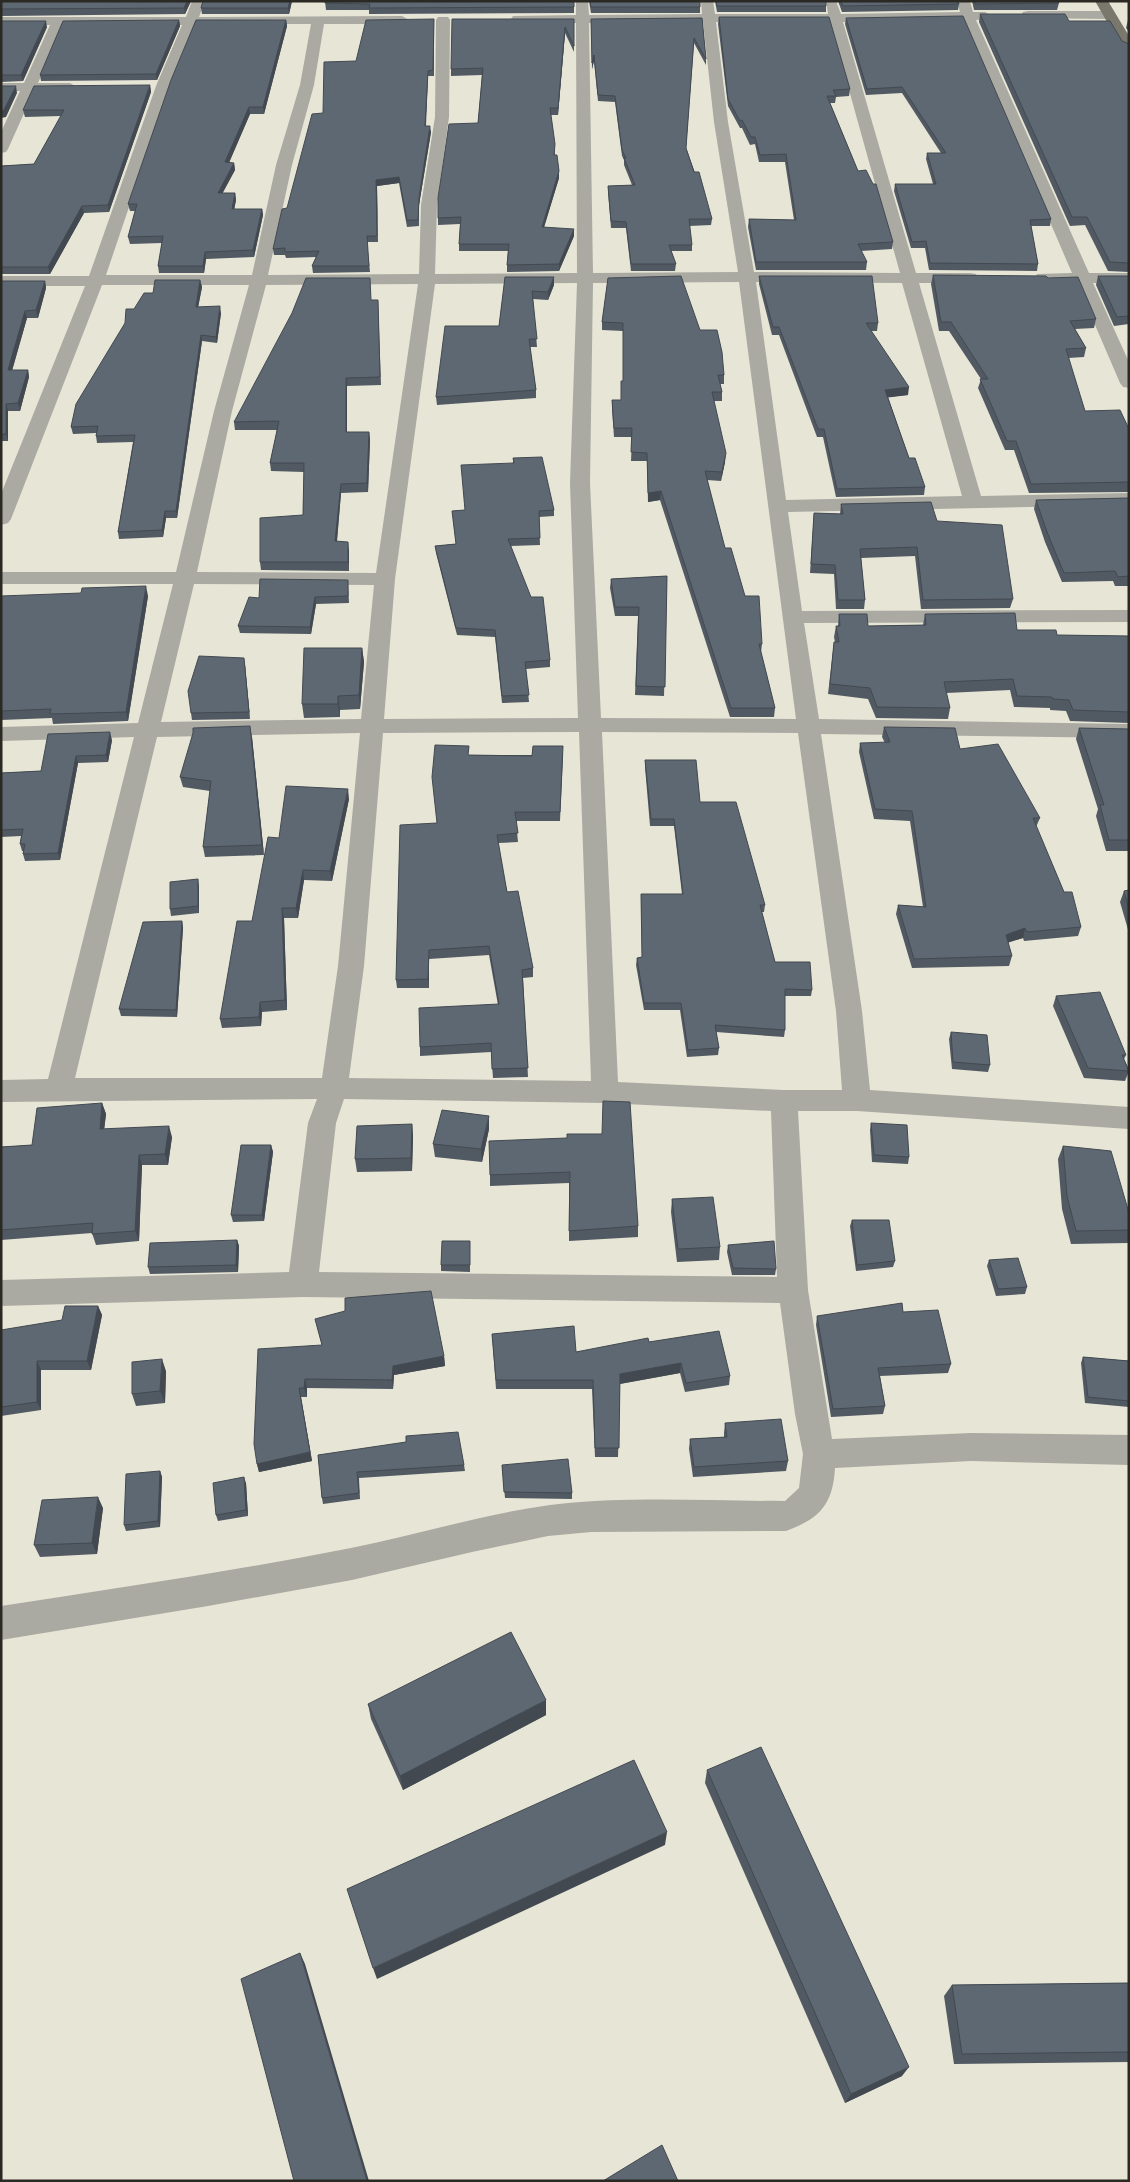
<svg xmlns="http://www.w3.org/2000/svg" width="1130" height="2182" font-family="Mulish,sans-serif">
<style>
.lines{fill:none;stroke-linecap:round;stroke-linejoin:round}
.street{fill:#aaaaa3;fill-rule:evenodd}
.primary{fill:#7a786c;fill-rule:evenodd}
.wall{fill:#515963}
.shaded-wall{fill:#424950}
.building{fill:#5e6873;stroke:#424950}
</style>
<rect width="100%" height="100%" fill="#e7e5d5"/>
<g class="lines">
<!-- street -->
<path class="street" d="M192,1H205L199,17L402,16L409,20L402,24H324L314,85L292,165L268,275L419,274L421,205L435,117L436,20L438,17H448L450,20L449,117L437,205L435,274L577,273L576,23H518L511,19L513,16L576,15V1H588L589,15L702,14L701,1H713L715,14H828L826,1H836L841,14L960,12L957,1H970L973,12H985L992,16L990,19L976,20L1089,273H1129V283H1093L1129,362V388L1123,387L1120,383L1077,283L1037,282L1035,278L1037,274L1072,273L963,20L843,22L916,273H970L976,274L978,278L976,282L970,283H919L981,496L1129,493V505L788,512L802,611L1129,610V622L804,623L819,719L1129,724V738L821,734L862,1011L870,1090L1129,1107V1129L857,1111H798L808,1290L832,1439L971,1433L1129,1435V1465L971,1461L835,1468C833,1505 819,1519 786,1531L591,1532L548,1536L472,1552L352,1580L208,1606L1,1640V1606C118,1588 235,1571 351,1548C417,1535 483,1514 550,1505C625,1496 708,1501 785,1501L799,1488L803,1454L795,1414L780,1303L303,1297L1,1306V1280L289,1272L308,1123L317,1099L1,1102V1080L48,1079L134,737L1,741V727L138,723L173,584H1V572H176L214,411L249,285H102L11,519L8,523L1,525V494L85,286H1V276H89L156,86L182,25H63L38,83H70L77,87L70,91H34L8,149L6,152L1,153V132L20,91H1V83H24L50,25H1V17H186ZM703,22L714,122L738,272L593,273L589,23ZM716,22H830L900,273L754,272L728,122ZM196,24H311L300,85L276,165L252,275H106L170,86ZM739,282L796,719L601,718L590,483L593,283ZM756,282L902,283L962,496L786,500ZM577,283L570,483L578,718L384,719L395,579L435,284ZM418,284L376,573L197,572L232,411L266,285ZM194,584L374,585L361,719L161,722ZM579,732L591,1081L349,1078L364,966L383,733ZM602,732L798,733L836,1011L842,1090H784L618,1082ZM360,733L338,966L322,1078H75L157,737ZM344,1099L605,1103L771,1111L777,1277L319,1272L336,1123Z
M1028,11H1109L1116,15L1109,19L1023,18L1021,15L1023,12Z"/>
<!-- primary -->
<path class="primary" d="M1095,1H1108L1129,36V52L1122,48Z"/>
</g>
<!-- wall -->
<path class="wall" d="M1,1H191L185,14L1,16Z
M203,1H292L289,14H202L201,8Z
M325,1H574V13L369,14V10H326Z
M589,1H700V13H591Z
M715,1H826V12H717Z
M838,1H958L959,4L958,10L842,12Z
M972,1H1058L1059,3L1057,10H974Z
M980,14L1069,21L1129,44V272L1108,271L1085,225L1070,226L979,22Z
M719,17L850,89L849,96L836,97L835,103H830L858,171L893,242L892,249L861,251L867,262L866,270H756L748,227L749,219L794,220L785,162H759L755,144L750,145L742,128H740L728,106L718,24Z
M702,18L706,59V65L694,43L686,148L712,219L711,225L689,226L692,245V251H671L676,264L675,271H631L626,228H611L608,192V186L632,185L624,165V160L622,156L615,102L598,101L594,61L592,69L591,19Z
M846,18L1051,219L1050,226H1031L1038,264L1037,271L929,270L925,248H911L894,191L895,184H933L926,159L927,153H941L902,93L866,95L845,24Z
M434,19V76H428L426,126L431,132L419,205V226L407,227L399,183L377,186L378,242H367L370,272L313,273L312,266L316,257L286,258L285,255H274L273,249L287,208L323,113L356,61Z
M574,19V52L565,33L558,115H551L555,155L559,171V178L544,227L574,236L559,271L507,272V265L508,251H459V244L460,224L438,225V218L478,123L482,75L451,76V69Z
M179,20L180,26L157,80L41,81L40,75Z
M286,20L287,26L264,114H250L229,163H234L235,170L222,193H235L236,200L234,209H262L263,215L254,257L206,259L204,273H159L158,266L162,243L130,244L128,237L135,211H130L128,204Z
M1128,20H1129V32L1126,28Z
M1,21L47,27L23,81L1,82Z
M150,85L151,92L109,212L84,213L50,274H1V166L34,164L61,116L25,117L23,110Z
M933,275L1048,278L1096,319L1094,328L1075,329L1086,348L1084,357L1068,358L1085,411L1129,429V492L1029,493L1014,450H1005L978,388L981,379L949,331H939L931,284Z
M759,276L878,323L877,331H871L908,395L888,397L909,458L925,487L924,495L836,497L823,437H817L779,335H772L759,284Z
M1098,276H1129V324L1114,326L1096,285Z
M505,277H554V285L548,300L533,299L537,347H530L536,390V398L437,405L436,397L499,326Z
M608,278L700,330L724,375V384H720L722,392V401H714L725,462L721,481L707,480L725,548L745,596L762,644L761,652L775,708L774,717H730L660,500L648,502L647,461H631L632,437H614L612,409V400H621V381H623V331L602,330V322Z
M200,280L202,287L198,307L221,313L217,343L202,341L177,518H166L163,537L119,539L118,532L133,442L97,443L96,436V433L73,434L71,427L134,309L153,293Z
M1,281H45L46,288L38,318H27L12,370H28L29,377L20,411H8V441H1Z
M371,300H378L381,385L347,386V432H369L370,440L368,492L341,493L337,542H348L349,571L261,570L260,562L303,515L304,472L271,471L270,463L277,430H235L234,422Z
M513,458L554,510V516L539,517L540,545L511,546L550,660V667L526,669L529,702L502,703L495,637L457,635L436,553L435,546L456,544L452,511L465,510L513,463Z
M1129,498V586H1115L1113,581L1062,582L1045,542L1034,509L1036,500Z
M841,504L937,521L1013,599L1010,608L921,609L915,556L861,558L865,600L864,609H836L834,574L810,573L814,513L840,514Z
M667,576L664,696L635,695L638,616H615L610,588L611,579Z
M348,580L349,603L316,604L311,634L240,633L238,626L259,598Z
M1,596H148L128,721L53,724L52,718L1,720Z
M839,614L868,626L923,625L925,614L1017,630L1057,635L1129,636V723L1070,721L1066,711L1050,710V708L1014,707L1010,690L946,693L950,708L948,719L876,718L868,699L828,694L834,642H835L834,637L836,626H838Z
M362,648L364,662L360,709L340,710V717L304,718L302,704Z
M245,665L250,719L192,720L191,713Z
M884,727L960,749L1040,818L1036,827L1064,892L1081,927L1078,936L1024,941L1023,938L1008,942L1012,956L1009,966L912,968L896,914L898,905L923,907L910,821L874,819L859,752L860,743H885L882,737Z
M1079,728L1129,729V851H1106L1096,816L1098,809L1076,739Z
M252,737L264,855L205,857L203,847L210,791L183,787L180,777Z
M112,740L108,762L78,763L60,860L25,861L23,854V851H22L20,844L21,836L1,837V773L41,771Z
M470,755H563L560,821H516L518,842L498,843L507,892L533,968V977L523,978L528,1077L493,1078L491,1052L420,1056V1047L498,1005L489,955L429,959V988H397L396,980L437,823Z
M645,760L700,802L765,905L764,912H761L775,962L812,990L811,996H785V1030L784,1037L716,1032L719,1048L718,1055L687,1057L680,1010H644L636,965L637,958L642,957L641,894H682L674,826H650L645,767Z
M349,799L332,881L304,880L298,918H284L287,1010L262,1012L261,1026L222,1028L220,1019L279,838Z
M199,886V913L171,916L170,909Z
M1129,890V933L1120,902L1124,891Z
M182,921L183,928L177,1017L121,1016L119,1009Z
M1056,996L1126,1055L1124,1059L1129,1071L1125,1081L1084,1078L1053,1006Z
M951,1032L990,1065L988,1072L952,1069L949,1039Z
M102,1103L106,1114L104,1129L172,1137L168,1165H142L139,1241L96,1245L92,1233L1,1240V1147L32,1145Z
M871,1123L909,1157L908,1164L872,1162L870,1130Z
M412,1124L413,1137L412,1171L357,1172L355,1159Z
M489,1129L482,1162L435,1157L433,1144Z
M567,1138L638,1226V1237L569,1241V1183L490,1186V1175Z
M271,1145L273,1152L264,1221L233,1222L231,1215Z
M1063,1146L1129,1213V1241L1128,1243L1071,1244L1062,1209L1058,1159Z
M672,1199L720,1247L719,1260L677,1262L671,1212Z
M852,1220L895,1261L893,1267L856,1271L850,1226Z
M237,1240L239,1246L238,1272L150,1274L148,1267Z
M470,1241V1272L441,1271V1265Z
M728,1245L776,1269L775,1275H732L727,1252Z
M989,1260L1027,1287L1025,1294L996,1296L987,1266Z
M98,1306L102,1315L91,1370H41V1410L1,1416V1407L62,1320Z
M903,1312L951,1364L948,1373L880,1376L885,1406L883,1414L831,1417L816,1325L817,1316Z
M315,1319L444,1356L445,1366L394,1375L393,1389L307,1388V1397H301L312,1461L259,1472L257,1464L322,1345Z
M492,1334L576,1352L649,1342L730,1376L729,1385L685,1392L680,1373L620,1384L618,1457H595L592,1389H496Z
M1083,1357L1129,1361V1407L1085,1403L1081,1363Z
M166,1371L165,1403L136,1406L132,1394Z
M725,1423L788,1461L786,1471L693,1477L689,1449L690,1439L724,1437V1433Z
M318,1455L464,1465L465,1471L359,1478L360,1499L323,1504L322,1498Z
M502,1465L572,1493V1499L505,1498Z
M160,1471L162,1477L160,1527L126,1531L124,1525Z
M246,1483L248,1516L218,1521L216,1515Z
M103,1508L97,1554L40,1557L34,1545Z
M368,1704L546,1715L403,1790L371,1719Z
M707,1770L902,2076L845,2103L705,1783Z
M1129,1983V2062L954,2064L944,1996L952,1985Z"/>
<!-- shaded-wall -->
<path class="shaded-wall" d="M187,1H191L185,14L184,8Z
M290,1H292L289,14L288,8Z
M179,20L180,26L157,80L156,74Z
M286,20L287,26L264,114L263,107Z
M46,21L47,27L23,81L21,75Z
M565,27V33L558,115V108Z
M594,55V61L592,69V63Z
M428,71V76L425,132V126Z
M150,85L151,92L109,212L108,205Z
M16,86L17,93L6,117L1,118V111Z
M249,107L250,114L226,169L225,162Z
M430,126L431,132L419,205V226V198Z
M234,163L235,170L219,200L218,193Z
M559,171V178L542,234V227Z
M399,177V183L377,186L378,242L376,180Z
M235,193L236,200L233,216L232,209Z
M82,206L84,213L50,274L48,267Z
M262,209L263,215L254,257L253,250Z
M574,229V236L559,271V264Z
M205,252L206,259L204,273L203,266Z
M554,277V285L548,300V292Z
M200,280L202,287L197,313L196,307Z
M45,281L46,288L38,318L36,310Z
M220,306L221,313L217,343L216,337Z
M25,311L27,318L10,378L8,370Z
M201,335L202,341L177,518L176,511Z
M28,370L29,377L20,411L18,403Z
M346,378L347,386V441L346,432Z
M909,387L908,395L884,398L885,390Z
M6,404L8,411V441L6,434Z
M369,432L370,440L368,492L367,483Z
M726,453L725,462L721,481L722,472Z
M341,484V493L336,550L335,541Z
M661,491L660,500L648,502V493Z
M165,511L166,518L163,537L162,530Z
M348,542L349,551V571L348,562Z
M146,586L148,596L128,721L126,712Z
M315,597L316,604L311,634L310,627Z
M362,648L364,662L360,709L359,695Z
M244,658L245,665L250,719L249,712Z
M338,696L340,710V717L338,704Z
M250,726L252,737L264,855L262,845Z
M110,732L112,740L108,762L106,755Z
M76,756L78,763L60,860L58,853Z
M348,789L349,799L332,881L330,871Z
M303,870L304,880L298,918L296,908Z
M198,879L199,886V913L198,906Z
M282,908L284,918L287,1010L285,1000Z
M182,921L183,928L177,1017L176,1010Z
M1025,928L1023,938L1004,944L1006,935Z
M429,950V988L428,979Z
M260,1002L262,1012L261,1026L259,1017Z
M102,1103L106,1114L103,1140L100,1129Z
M489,1116V1129L482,1162L481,1149Z
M412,1124L413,1137L412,1171L411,1158Z
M169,1126L172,1137L168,1165L165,1154Z
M271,1145L273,1152L264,1221L262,1215Z
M139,1155L142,1165L139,1241L135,1231Z
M237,1240L239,1246L238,1272L236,1265Z
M98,1306L102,1315L91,1370L87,1361Z
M444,1356L445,1366L394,1375L393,1389L392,1380L393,1366Z
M162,1359L166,1371L165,1403L160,1391Z
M37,1361L41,1370V1410L37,1402Z
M681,1363L680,1373L619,1384L620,1374Z
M305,1379L307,1388V1397L304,1388Z
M299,1388L312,1461L259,1472L257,1464Z
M160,1471L162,1477L160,1527L158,1521Z
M244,1477L246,1483L248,1516L246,1510Z
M98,1497L103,1508L97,1554L92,1543Z
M546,1700V1715L403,1790L400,1776Z
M667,1832L665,1845L377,1979L373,1968Z
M300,1953L305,1964L369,2181H367Z
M909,2067L902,2076L845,2103L851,2094Z"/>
<!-- building -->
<path class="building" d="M1,1H187L184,8L1,9Z
M203,1H290L288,8H201Z
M325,1H574V7L369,8L370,4L325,3Z
M590,1H700V7H591Z
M716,1H826V6H717Z
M841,1H958L959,4L843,6Z
M975,1H1058L1059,3L975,4Z
M980,14H1065L1069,21H1110L1122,41L1129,44V263L1110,262L1087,217H1072Z
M963,16L1051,219L1030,220L1038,264L930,263L926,241L912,242L895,184H936L927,153H946L902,87L867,89L846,18Z
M719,17H829L850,89L833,90L836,96H827L858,171L866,170L873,184H876L893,242L858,244L867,262H756L749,219L796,220L786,154L760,155L755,137H751L742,120L740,121L728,99Z
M702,18L706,59L694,38L686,148L694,172H699L712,219H689L692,245H669L676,264H631L626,222L611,221L608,186L635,185L624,158H626L622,150L615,96L598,95L594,55L592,63L591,19Z
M434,19L433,70L428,71L425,126H430L419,198L418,220H407L399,177L376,180L377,236H367L369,266H312L319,251L285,252V248L273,249L282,209L287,208L312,114L323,113L324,62L356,61L366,20Z
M452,19H574V46L565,27L558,108H550L555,144L554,155H557L559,171L542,227L574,229L559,264L507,265L509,244H459L461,217L438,218V198L449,124L478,123L483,68L451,69Z
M179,20L156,74L40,75L63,21Z
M196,20H286L263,107H249L225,162L234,163L218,193H235L232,209H262L253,250L205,252L203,266H158L163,236L128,237L137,204H128L171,80Z
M1,21H46L21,75H1Z
M150,85L108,205L82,206L48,267H1V166L34,164L64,110H23L34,86Z
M1,86H16L4,110L1,111Z
M933,275L1046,276L1048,278L1078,277L1096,319L1070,321L1086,348L1066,349L1085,411L1120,410L1129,429V482L1031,484L1016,441H1007L980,379H988L951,322H941Z
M681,276L700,330H717L722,352L724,375H718L722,392H712L726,453L722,472L705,471L725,548H731L745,596H759L762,644H759L775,708H731L661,491L648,493L647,453L631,452L632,428H614L612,400H621V381H623V323L602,322L608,278Z
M759,276H872L878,323H866L909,387L885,390L909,458H915L925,487L837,489L824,429H818L779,327H773Z
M1098,276H1129V316L1117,317Z
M505,277H554L548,292L532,291L537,339H529L536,390L436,397L445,326H499Z
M306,278H370L371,300H378L380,377L346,378V432H369L367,483L341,484L335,541L348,542V562H260V518L303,515L304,463H270L279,421L234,422L292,313Z
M155,280H200L196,307L220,306L216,337L201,335L176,511H165L162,530L118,532L135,435L96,436L98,426L71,427L76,404L125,323L126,309H134L144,293H153Z
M1,281H45L36,310L25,311L8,370H28L18,403L6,404V434H1Z
M542,457L554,510L539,511L540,538L508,539L531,597H543L550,660L525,662L529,695L502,696L495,630L456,628L435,546L456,544L452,511L465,510L461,465L514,463L513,458Z
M1129,498V576L1118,577L1115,571L1064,573L1047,532L1036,500Z
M931,502L937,521L1002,525L1013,599L923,600L917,547L860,549L865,600H838L835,565L811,564L814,513L843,514L841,504Z
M667,576L665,687L636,686L639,607H615L611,579Z
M260,579L348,580V596L315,597L310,627L238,626L249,597L259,598Z
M146,586L126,712L50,714L51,709L1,711V596L81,593L82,588Z
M1015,613L1017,630H1056L1057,635L1129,636V712L1073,710L1069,700L1053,699L1052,697L1017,696L1013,679L944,682L950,708L877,707L870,688L830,684L834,642H839L836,626H840L839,614H867L868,626L926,625L925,614Z
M304,648H362L359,695L338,696V704H302Z
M199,656L244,658L249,712L191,713L188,691Z
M250,726L262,845L203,847L211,781L180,777L193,733V728Z
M884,727L955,728L960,749L998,744L1040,818H1033L1064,892H1072L1081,927L1027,932L1025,928L1006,935L1012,956L914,959L898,905L926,907L912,811L875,809L860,743L890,742Z
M1079,728L1129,729V840H1109L1100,805H1104Z
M110,732L106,755L76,756L58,853L23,854L25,844H20L23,829L1,830V773L41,771L48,734Z
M435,745L469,746L468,755L532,756L533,746H563L560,812H515L518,833L497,835L507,892L518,891L533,968L522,970L528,1068L492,1069L491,1043L420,1047L419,1008L499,1004L489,946L429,950L428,979L396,980L400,825L437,823L432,777Z
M645,760H696L700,802H736L765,905H760L775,962H810L812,990L785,989V1030L715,1025L719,1048L688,1050L681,1003H644L637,958L642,957L641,894H683L674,819H651Z
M286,786L348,789L330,871L303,870L296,908H282L285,1000L260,1002L259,1017L220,1019L237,921H252L268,837L279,838Z
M198,879V906L170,909V882Z
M1129,890V910L1124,891Z
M182,921L176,1010L119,1009L143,922Z
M1100,992L1126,1055H1122L1129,1071L1088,1068L1056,996Z
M951,1032L987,1035L990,1065L953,1062Z
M603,1101L630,1102L638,1226L569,1231L570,1172L490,1175L489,1141L567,1138V1134H602Z
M102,1103L100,1129L169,1126L165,1154L139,1155L135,1231L92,1234L93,1223L1,1230V1147L32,1145L37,1108Z
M442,1110L489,1116L481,1149L433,1144Z
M871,1123L907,1125L909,1157L874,1155Z
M412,1124L411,1158L355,1159L357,1126Z
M241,1145H271L262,1215H231Z
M1063,1146L1111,1151L1129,1213V1230L1076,1231L1067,1196Z
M713,1197L720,1247L678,1249L672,1199Z
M852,1220H889L895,1261L857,1265Z
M237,1240L236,1265L148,1267L150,1243Z
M442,1241H470V1265H441Z
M774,1241L776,1269L733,1268L728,1245Z
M1018,1258L1027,1287L998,1289L989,1260Z
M431,1291L444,1356L393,1366L392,1380L305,1379L304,1388H299L310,1452L257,1464L254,1444L258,1349L322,1345L315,1319L345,1311V1298Z
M902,1303L903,1312L938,1310L951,1364L878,1368L885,1406L833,1409L817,1316Z
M65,1306H98L87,1361H37V1402L1,1407V1330L62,1320Z
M574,1326L576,1352L648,1338L649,1342L719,1331L730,1376L686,1383L681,1363L620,1374L619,1448H595L593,1380H496L492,1334Z
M1083,1357L1129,1361V1401L1088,1397Z
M162,1359L160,1391L132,1394V1362Z
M781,1419L788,1461L694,1467L690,1439L727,1437L725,1423Z
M458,1432L464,1465L357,1472L359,1493L322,1498L318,1455L406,1442V1436Z
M568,1459L572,1493L504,1492L502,1465Z
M160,1471L158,1521L124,1525L126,1474Z
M244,1477L246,1510L216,1515L213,1483Z
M98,1497L92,1543L34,1545L42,1500Z
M511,1632L546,1700L400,1776L368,1704Z
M761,1747L909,2067L851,2094L707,1770Z
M634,1760L667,1832L373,1968L347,1889Z
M300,1953L367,2181H294L241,1979Z
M1129,1983V2052L962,2054L952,1985Z
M662,2145L678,2181H603Z"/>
<!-- border -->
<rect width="1130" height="2182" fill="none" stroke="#2a2923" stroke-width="5"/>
</svg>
